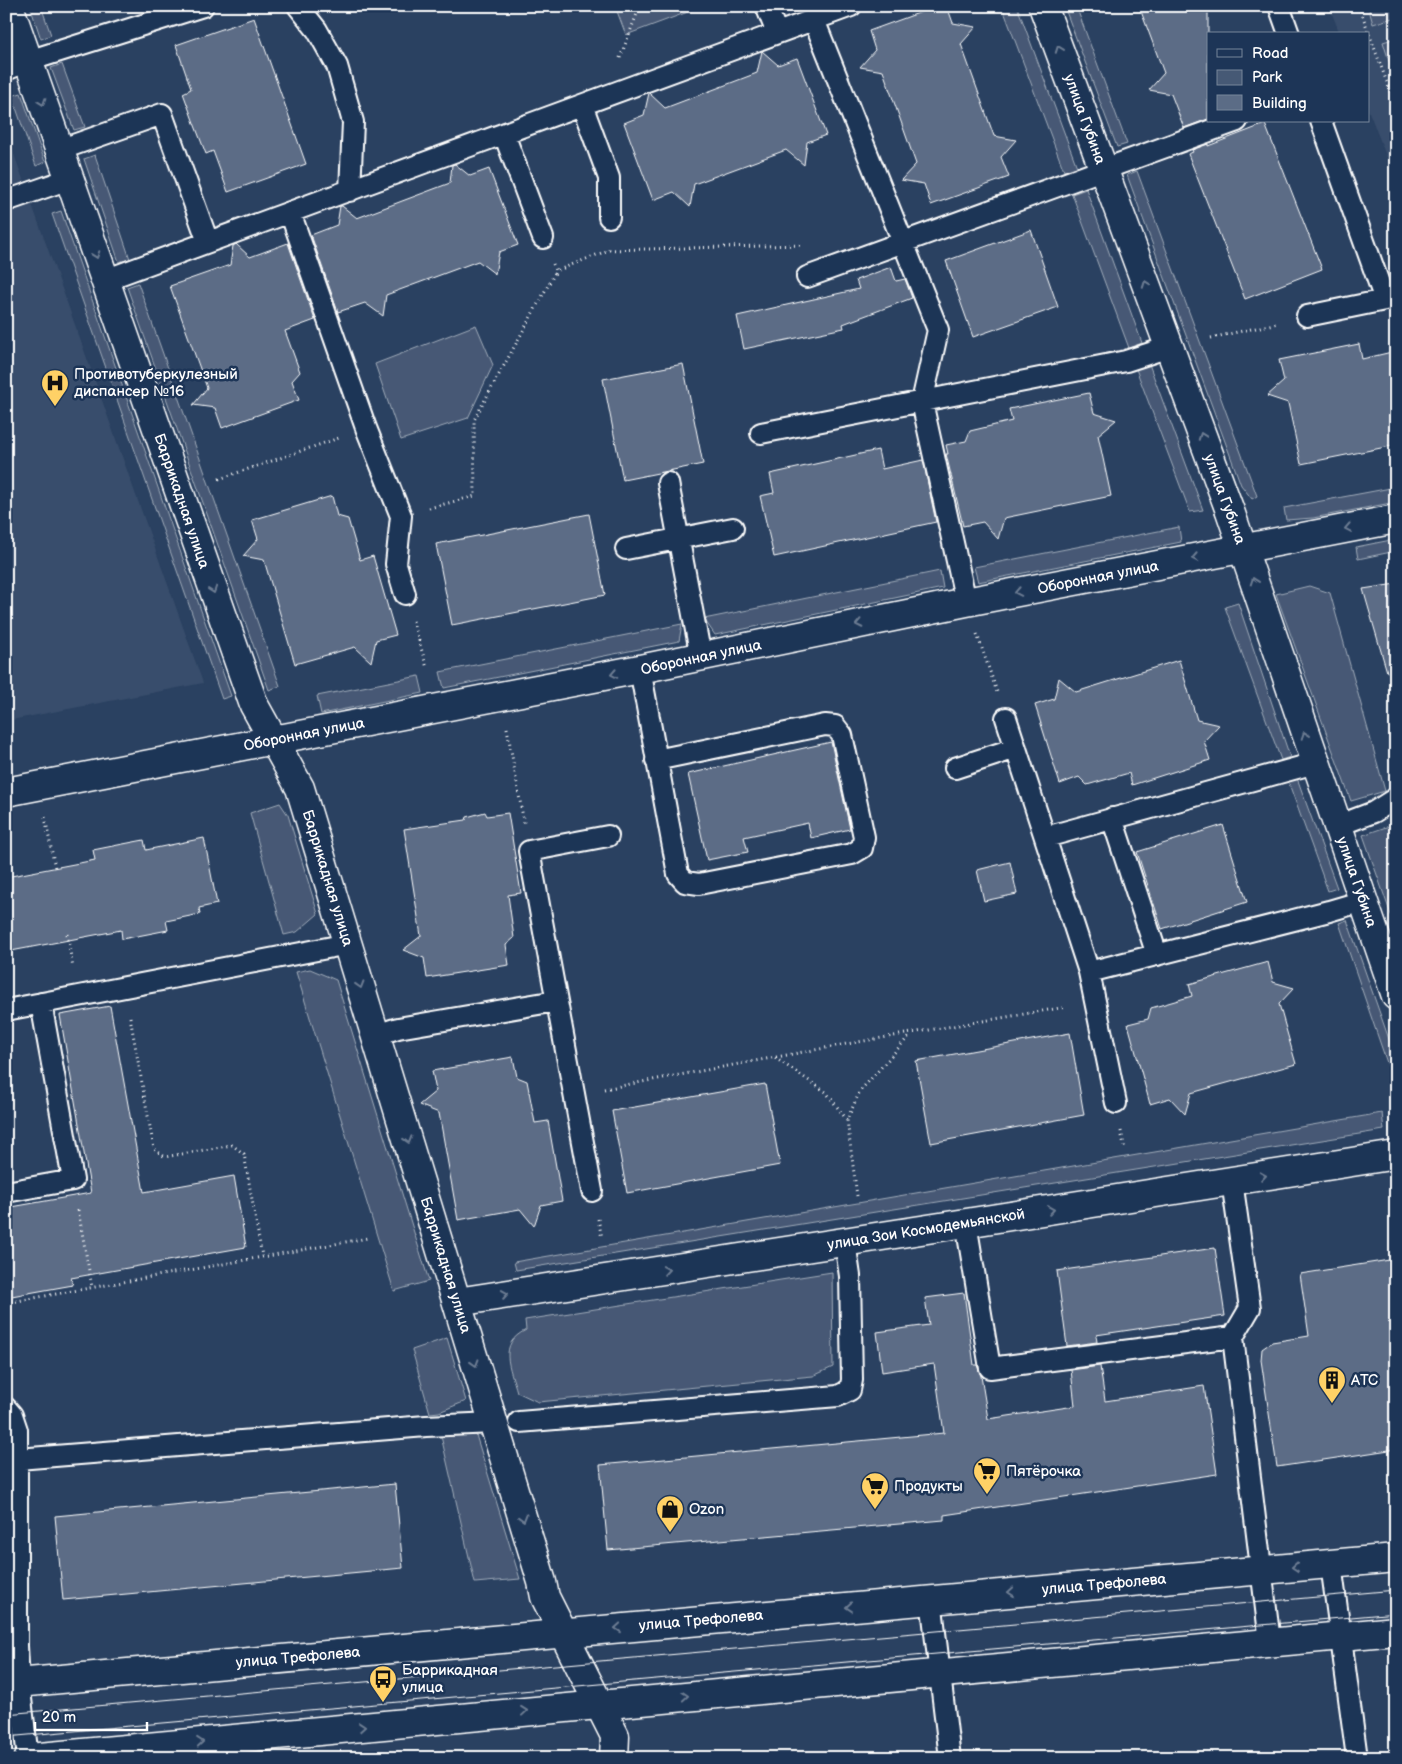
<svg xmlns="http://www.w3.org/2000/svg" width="1402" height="1764" font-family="'Balsamiq Sans',sans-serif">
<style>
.built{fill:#394e6c}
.green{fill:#465975;stroke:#a2acba}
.building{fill:#5b6c86;stroke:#fff}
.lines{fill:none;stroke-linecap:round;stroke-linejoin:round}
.service-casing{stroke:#fff;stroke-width:24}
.minor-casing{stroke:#fff;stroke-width:31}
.tertiary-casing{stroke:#fff;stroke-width:31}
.secondary-casing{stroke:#fff;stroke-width:31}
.path{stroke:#fff;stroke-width:3;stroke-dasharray:1 4;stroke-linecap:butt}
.service{stroke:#1d3557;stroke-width:20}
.minor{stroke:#1d3557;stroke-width:28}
.tertiary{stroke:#1d3557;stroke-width:28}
.secondary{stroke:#1d3557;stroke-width:28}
.tram{stroke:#fff;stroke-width:1}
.oneway{stroke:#6c7c92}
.labels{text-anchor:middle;stroke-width:5;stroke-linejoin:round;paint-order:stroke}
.street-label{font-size:15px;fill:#fff;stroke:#1d3557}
.poi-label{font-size:15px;fill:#fff;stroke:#1d3557;text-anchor:start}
</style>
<rect width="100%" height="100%" fill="#2a4161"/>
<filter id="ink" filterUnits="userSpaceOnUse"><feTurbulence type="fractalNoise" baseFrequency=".02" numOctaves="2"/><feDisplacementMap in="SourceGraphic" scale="10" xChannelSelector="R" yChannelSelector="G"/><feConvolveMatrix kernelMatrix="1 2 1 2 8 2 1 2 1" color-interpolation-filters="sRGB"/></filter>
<g filter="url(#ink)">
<!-- built -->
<path class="built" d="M1329,6H1396V181L1368,109V34H1340Z
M6,132L203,683L6,721Z"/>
<!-- green -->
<path class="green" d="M30,6H41L51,35L41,39Z
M615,6H704L626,35Z
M1002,6H1017L1077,167L1064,171Z
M1064,6H1076L1127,144L1117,147Z
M1368,6H1396V17L1373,24Z
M1396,38V83L1383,42Z
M62,64L85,127L74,130L51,68Z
M21,93L45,162L36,166L12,96Z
M95,155L130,259L119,262L84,159Z
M1137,171L1257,496L1252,499L1241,485L1127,175Z
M1086,189L1142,343L1129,348L1072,194Z
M61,211L231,696L222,699L52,214Z
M138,283L280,686L269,690L127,287Z
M476,325L493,365L468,418L401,440L375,364Z
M1149,364L1203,510L1190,512L1136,369Z
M1396,487V502L1313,518L1286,520L1284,508Z
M1179,527L1181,542L978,582L974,567Z
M1396,539V551L1358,559L1356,547Z
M940,571L943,588L715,635L704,619Z
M1309,586L1330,593L1385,791L1351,801L1276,594Z
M1238,603L1290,757L1281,760L1225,607Z
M682,624L679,641L444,688L440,672Z
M419,676L423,693L321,714L317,696Z
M1297,778L1337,888L1328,891L1288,781Z
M280,803L288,815L318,914L297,932L284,935L250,813Z
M1392,825L1396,840V929L1363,835Z
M1347,920L1396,1059V1089L1339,923Z
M310,969L336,980L429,1281L394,1291L296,972Z
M1382,1113L1384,1130L516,1270L514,1262Z
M832,1272L833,1367L813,1376L538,1402L517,1392C510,1367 497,1344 526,1330L525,1320Z
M447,1338L466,1401L439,1412L430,1413L412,1350Z
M476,1435L520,1579L475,1583L441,1436Z"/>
<!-- building -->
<path class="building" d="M938,6H947L953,23L976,27L961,44L994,136L1016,140L1001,157L1009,177L931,205L924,184L901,180L916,164L883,71L860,67L875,50L869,31Z
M1139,6H1208V119L1184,128L1171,94L1149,90L1164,73Z
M254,18L306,164L228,192L213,151L206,154L194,123L183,93L191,89L176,45Z
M762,51L778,65L797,58L826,135L807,142L804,165L786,150L694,184L690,207L674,192L653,200L624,123L644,115L649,93L665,108L757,73Z
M1265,124L1322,269L1245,299L1188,154L1193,152L1192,150L1208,144V146Z
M455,164L470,176L489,169L518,245L499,252L495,274L478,261L386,295L383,316L365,303L338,312L311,235L337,225L340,206H342L357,218L450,183L452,165Z
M1031,230L1058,307L973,337L946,261Z
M288,243L315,320L285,331L300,372L292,381L299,400L222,428L215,408L193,405L207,388L170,286L230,265L233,246L236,244L250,257Z
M891,267L896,281L905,279L912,298L843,324L844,328L744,349L737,316L859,289L856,280Z
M1359,344L1362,359L1396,351V445L1301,464L1288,403L1267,396L1284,381L1279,360Z
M683,364L703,464L623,480L603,379Z
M1089,393L1094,413L1116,420L1098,435L1111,496L1004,518L998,539L983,522L963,526L946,454H948L946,445L966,441L970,431L1012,421L1009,409Z
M878,450L882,469L923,460L936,522L774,557L760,496L774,493L770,474Z
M332,496L337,516L348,519L360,560L373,556L396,635L376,640L371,662L355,647L295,664L264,560L243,556L258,539L252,520Z
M589,514L605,595L452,625L436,544Z
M1396,584V671L1387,672L1363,589Z
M1179,660L1197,720L1219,725L1204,741L1210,760L1132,785L1129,773L1087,785L1079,777L1060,784L1035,705L1054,699L1059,678L1076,692Z
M831,742L850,829L811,838L808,823L744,837L748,852L707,860L688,774Z
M485,812L487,816L508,813L521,893L508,895L514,938L506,945L509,965L427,978L424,958L403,950L421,936L404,829L466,820L467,817Z
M1223,825L1247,902L1162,929L1137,852Z
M204,838L217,904L199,908L200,914L166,921L168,930L122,939L121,930L6,952V877L95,860L93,850L118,845L144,840L146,850Z
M1010,862L1017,894L984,901L977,870Z
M1268,962L1273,982L1294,988L1279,1004L1296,1064L1191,1093L1185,1114L1170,1098L1150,1104L1128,1024L1148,1019L1151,1008L1192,996L1189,984Z
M110,1006L144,1192L234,1176L246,1247L71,1278L73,1285L6,1297V1208L91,1193L60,1015Z
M1070,1033L1084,1115L931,1143L916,1061Z
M513,1057L517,1077L527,1081L535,1123L548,1121L562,1201L541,1205L534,1226L520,1209L458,1220L439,1113L419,1105L436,1091L432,1071Z
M765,1084L780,1165L627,1193L612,1111Z
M1215,1248L1225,1316L1096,1335L1097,1342L1067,1346L1057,1271Z
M1396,1259V1449L1277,1467L1261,1360L1262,1349L1272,1342L1309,1336L1300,1274Z
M964,1293L974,1365H977L981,1376L988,1419L1075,1406L1071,1370L1100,1366L1105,1401L1204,1386L1217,1474L944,1515V1520L608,1550L600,1465L944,1433L934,1364L882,1372L877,1332L929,1325L925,1298Z
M395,1484L403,1568L63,1600L55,1516Z"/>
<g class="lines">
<!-- service casing -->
<g class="service-casing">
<path id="service" d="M298,6L317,30L337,66L353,122L350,191
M766,6L777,33
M1279,6L1289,34
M814,20L938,330L922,402L966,602
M6,70L28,61L203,6
M582,105L609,178V217
M504,134L543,238
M59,150L162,114L208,242
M6,201L69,179
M290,212L366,428L401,516L396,564L405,594
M807,277L1237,121
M105,280L851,6
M1307,316L1385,300L1321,121
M761,433L1126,361L1169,347
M668,483L701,657
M626,549L733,528
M640,669L678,874L685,882L699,884L852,854L862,848L864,837L842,735L835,726L825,725L656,760
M1006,718L1089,972L1116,1103
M955,768L1016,748
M1112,818L1157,955
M1337,826L1374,812L1396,798
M1046,837L1315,763
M1089,972L1329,911L1363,901
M6,1010L348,944
M376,1035L398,1028L556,1001
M1232,1181L1250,1308L1233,1337L1270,1642
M592,1191L529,851L608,836
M6,1192L73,1180L41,1003
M966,1223L990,1368L1233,1337
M6,1408L12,1415L17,1430V1646L19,1682L28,1758
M519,1422L838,1396L850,1390L852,1380L850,1276L845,1242
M18,1459L426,1426L494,1423
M1331,1564L1357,1758
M931,1599L950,1758"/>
</g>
<!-- minor casing -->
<g class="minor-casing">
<path id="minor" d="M9,6L254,705L300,788L542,1582L545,1597L615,1736L614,1758
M1043,6L1230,511L1396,996
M6,792L640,669L966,602L1396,519
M457,1302L966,1223L1396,1155"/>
</g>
<!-- tertiary casing -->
<g class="tertiary-casing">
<path id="tertiary" d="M6,1684L1396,1558"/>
</g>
<!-- secondary casing -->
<g class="secondary-casing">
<path id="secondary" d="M29,1758L1396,1631"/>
</g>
<!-- path -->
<path class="path" d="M1359,6L1396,107
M620,58L640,6
M609,250L801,245
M553,264L556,271L609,250V248
M1211,338L1278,323
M219,479L339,438
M429,508L475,496L474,420L556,271
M413,621L427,668
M977,634L997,692
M507,728L524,823
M45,817L55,868
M67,934L73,968
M130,1017L154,1149L165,1157L232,1145L244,1154L262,1256
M775,1058L826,1092L847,1120
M604,1089L852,1043L1066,1007
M1121,1131L1125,1150
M857,1196L847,1120L860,1091L911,1034
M78,1210L92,1287
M598,1219L602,1238
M6,1303L368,1238"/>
<!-- service -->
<use href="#service" class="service"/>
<!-- minor -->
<use href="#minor" class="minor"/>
<!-- tertiary -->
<use href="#tertiary" class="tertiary"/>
<!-- secondary -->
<use href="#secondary" class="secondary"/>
<!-- tram -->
<path class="tram" d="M6,1714L1396,1590
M6,1737L1396,1613"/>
</g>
<!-- one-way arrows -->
<defs><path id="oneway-chevron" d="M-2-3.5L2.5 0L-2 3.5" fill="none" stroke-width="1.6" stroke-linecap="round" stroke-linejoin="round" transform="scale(1.25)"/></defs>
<g class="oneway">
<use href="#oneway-chevron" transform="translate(1059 49) rotate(-110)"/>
<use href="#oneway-chevron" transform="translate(42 102) rotate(71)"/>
<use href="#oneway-chevron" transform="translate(96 255) rotate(71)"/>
<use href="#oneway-chevron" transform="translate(1146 284) rotate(-110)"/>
<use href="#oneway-chevron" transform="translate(1202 436) rotate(-110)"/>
<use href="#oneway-chevron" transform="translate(1348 528) rotate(169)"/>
<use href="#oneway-chevron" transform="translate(1195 558) rotate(169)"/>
<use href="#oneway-chevron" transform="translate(1254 581) rotate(-109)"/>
<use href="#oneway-chevron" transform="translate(213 590) rotate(71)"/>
<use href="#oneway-chevron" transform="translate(1018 592) rotate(169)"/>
<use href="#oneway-chevron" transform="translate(859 624) rotate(168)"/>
<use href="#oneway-chevron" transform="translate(614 674) rotate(169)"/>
<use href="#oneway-chevron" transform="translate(1305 735) rotate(-109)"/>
<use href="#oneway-chevron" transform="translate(360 985) rotate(73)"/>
<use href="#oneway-chevron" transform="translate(408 1140) rotate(73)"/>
<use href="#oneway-chevron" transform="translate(1263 1176) rotate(-9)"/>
<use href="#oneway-chevron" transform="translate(1051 1210) rotate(-9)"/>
<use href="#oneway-chevron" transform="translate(666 1270) rotate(-9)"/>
<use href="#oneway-chevron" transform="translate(505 1294) rotate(-9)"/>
<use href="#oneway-chevron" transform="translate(475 1363) rotate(73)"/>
<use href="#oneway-chevron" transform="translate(523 1518) rotate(73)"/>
<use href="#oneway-chevron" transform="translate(1295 1567) rotate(175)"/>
<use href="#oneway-chevron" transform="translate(1011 1592) rotate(175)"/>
<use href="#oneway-chevron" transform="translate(849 1607) rotate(175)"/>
<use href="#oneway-chevron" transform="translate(618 1628) rotate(175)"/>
<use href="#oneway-chevron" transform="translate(685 1696) rotate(-5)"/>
<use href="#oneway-chevron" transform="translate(524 1711) rotate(-6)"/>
<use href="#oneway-chevron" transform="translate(362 1727) rotate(-5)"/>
<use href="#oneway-chevron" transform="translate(200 1742) rotate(-5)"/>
</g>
</g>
<!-- icons -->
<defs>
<g id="hospital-pin" transform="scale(1.4375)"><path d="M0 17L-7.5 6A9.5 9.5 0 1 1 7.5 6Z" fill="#ffd166" stroke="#1d3557"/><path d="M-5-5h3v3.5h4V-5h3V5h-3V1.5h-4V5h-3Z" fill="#111"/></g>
<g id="building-pin" transform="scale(1.4375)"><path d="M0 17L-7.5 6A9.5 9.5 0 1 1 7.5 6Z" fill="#ffd166" stroke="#1d3557"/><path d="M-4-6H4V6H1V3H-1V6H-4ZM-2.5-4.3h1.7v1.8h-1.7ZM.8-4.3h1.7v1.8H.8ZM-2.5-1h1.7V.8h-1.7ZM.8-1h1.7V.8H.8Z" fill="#111"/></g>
<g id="supermarket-pin" transform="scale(1.4375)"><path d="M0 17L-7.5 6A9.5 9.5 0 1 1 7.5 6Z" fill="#ffd166" stroke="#1d3557"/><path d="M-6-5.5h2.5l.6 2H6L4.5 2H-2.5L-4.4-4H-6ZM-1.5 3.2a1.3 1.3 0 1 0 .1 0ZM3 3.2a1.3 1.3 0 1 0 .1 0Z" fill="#111"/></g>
<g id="shop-pin" transform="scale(1.4375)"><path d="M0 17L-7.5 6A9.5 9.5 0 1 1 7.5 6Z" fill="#ffd166" stroke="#1d3557"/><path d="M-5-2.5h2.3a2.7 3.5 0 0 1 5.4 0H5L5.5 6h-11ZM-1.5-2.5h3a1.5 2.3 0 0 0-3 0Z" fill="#111"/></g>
<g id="bus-pin" transform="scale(1.4375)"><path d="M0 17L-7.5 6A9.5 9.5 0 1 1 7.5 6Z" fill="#ffd166" stroke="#1d3557"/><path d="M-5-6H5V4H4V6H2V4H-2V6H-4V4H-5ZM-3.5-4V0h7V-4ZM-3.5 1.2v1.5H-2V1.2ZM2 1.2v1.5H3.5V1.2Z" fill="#111"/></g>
</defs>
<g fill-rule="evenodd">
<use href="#hospital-pin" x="55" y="383"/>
<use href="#building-pin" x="1332" y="1380"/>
<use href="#supermarket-pin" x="987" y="1471"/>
<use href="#supermarket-pin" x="875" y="1486"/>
<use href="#shop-pin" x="670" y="1509"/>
<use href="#bus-pin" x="383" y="1679"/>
</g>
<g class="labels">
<!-- street labels -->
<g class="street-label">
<text transform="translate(1085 119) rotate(70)" y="5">улица Губина</text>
<text transform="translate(1225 499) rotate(70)" y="5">улица Губина</text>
<text transform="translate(182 501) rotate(71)" y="5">Баррикадная улица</text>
<text transform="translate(1098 577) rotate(-11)" y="5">Оборонная улица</text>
<text transform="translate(701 657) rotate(-12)" y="5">Оборонная улица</text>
<text transform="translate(304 734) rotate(-11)" y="5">Оборонная улица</text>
<text transform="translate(328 878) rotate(73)" y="5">Баррикадная улица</text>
<text transform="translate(1357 882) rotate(71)" y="5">улица Губина</text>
<text transform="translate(926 1229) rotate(-9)" y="5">улица Зои Космодемьянской</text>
<text transform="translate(446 1265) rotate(73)" y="5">Баррикадная улица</text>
<text transform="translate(1104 1584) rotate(-5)" y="5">улица Трефолева</text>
<text transform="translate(701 1620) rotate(-5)" y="5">улица Трефолева</text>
<text transform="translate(298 1657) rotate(-5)" y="5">улица Трефолева</text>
</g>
<!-- poi labels -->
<g class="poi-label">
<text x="74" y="379">Противотуберкулезный<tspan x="74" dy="17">диспансер №16</tspan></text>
<text x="1351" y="1385">АТС</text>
<text x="1006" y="1476">Пятёрочка</text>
<text x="894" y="1491">Продукты</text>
<text x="689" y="1514">Ozon</text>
<text x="402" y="1675">Баррикадная<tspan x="402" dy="17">улица</tspan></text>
</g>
</g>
<!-- margin -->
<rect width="1402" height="1764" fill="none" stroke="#1d3557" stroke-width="25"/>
<rect x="12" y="12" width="1377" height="1739" fill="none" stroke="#fff" stroke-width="2" filter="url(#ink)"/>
<!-- legend -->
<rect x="1207" y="32" width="162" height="90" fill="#1d3557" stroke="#77869a"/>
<rect x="1217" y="49" width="25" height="8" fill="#1d3557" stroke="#77869a"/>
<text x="1252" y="58" font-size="15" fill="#ffffff">Road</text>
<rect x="1217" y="70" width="25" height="15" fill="#465975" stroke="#77869a"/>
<text x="1252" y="82" font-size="15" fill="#ffffff">Park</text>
<rect x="1217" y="95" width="25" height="15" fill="#5b6c86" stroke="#77869a"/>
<text x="1252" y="108" font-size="15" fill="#ffffff">Building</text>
<!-- scale -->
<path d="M35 1722v8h112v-8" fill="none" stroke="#ffffff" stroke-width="2.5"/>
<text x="42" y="1722" font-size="15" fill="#ffffff" stroke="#1d3557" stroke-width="4" paint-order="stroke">20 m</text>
</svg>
